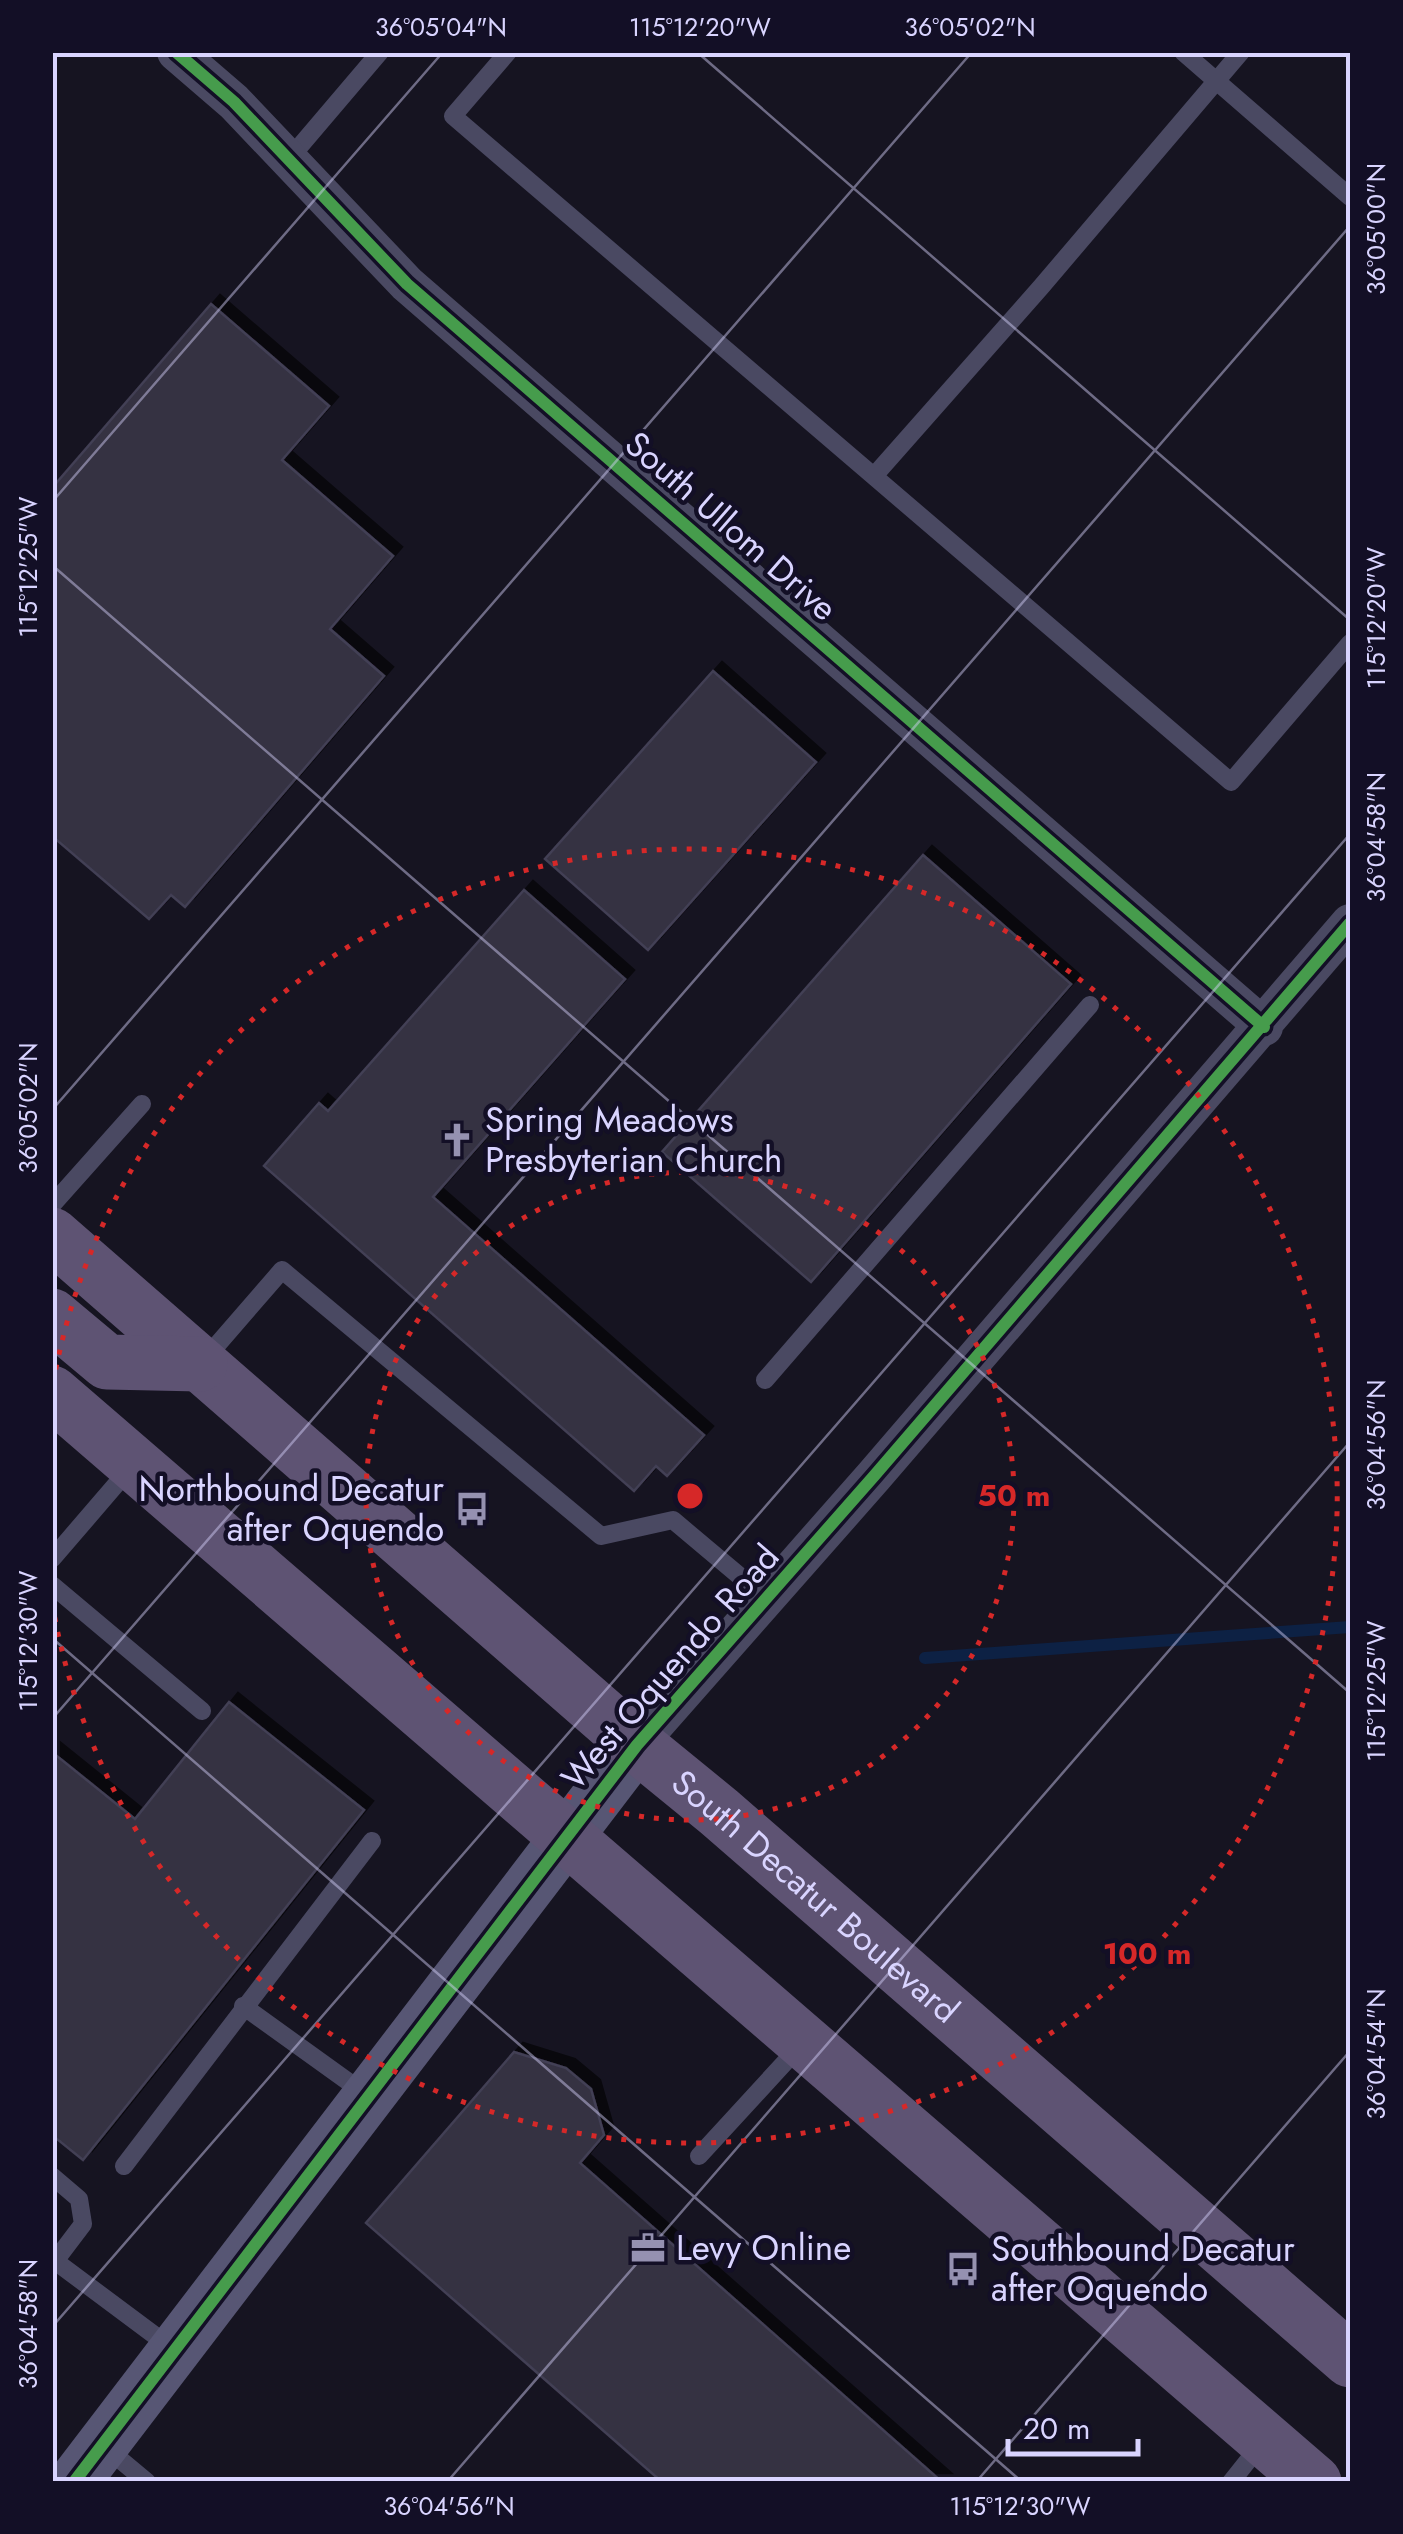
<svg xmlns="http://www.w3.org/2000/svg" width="1403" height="2534" font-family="Jost,sans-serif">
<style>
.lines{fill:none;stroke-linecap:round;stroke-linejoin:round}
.stream{stroke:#0d2144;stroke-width:12}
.building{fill:#343243;stroke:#433f54;stroke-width:2.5;filter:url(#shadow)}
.lane{stroke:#4a4962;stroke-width:18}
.street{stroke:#4a4962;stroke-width:38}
.secondary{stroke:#575674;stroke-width:52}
.primary{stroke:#5e5373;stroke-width:55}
.cycleway-casing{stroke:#130f26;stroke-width:19}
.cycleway{stroke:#469c4c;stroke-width:12}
.ticks{fill:none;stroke:#d9d4ff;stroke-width:2.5;stroke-opacity:0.45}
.ring{fill:none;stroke:#d62828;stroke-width:5;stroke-dasharray:5 10}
.labels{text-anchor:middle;stroke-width:9;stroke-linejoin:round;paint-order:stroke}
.street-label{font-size:35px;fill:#d9d4ff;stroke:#130f26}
.poi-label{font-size:35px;fill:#d9d4ff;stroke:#130f26;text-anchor:start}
.centre{fill:#d62828;stroke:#130f26;stroke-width:5}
.ring-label{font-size:30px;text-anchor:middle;font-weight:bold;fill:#d62828;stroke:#130f26;stroke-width:9;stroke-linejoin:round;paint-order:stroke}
.neatline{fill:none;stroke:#d9d4ff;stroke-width:4}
.ticks-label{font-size:25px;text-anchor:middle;fill:#d9d4ff}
</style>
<defs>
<filter id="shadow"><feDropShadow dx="9" dy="-9" stdDeviation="0" flood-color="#0009"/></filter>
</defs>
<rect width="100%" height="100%" fill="#161421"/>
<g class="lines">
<!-- stream -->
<path class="stream" d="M925,1658L1350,1627"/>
</g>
<!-- building -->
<path class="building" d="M211,304L329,406L282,460L393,556L330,629L384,676L185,907L171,895L149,919L52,836V488Z
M713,671L816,762L648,950L545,859Z
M923,855L1071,984L811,1282L662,1152Z
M524,890L625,979L433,1197L704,1435L667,1476L656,1466L634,1491L264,1166L319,1103L328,1111Z
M229,1702L364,1810L83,2160L52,2135V1752L135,1819Z
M514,2052L566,2068L591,2089L604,2135L580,2163L942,2482H662L366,2223Z"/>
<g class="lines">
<!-- lane -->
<path class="lane" d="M508,52L453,116L1231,782L1350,643
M1183,52L1350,197
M289,159L380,52
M874,476L1041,287L1241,52
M52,1205L142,1104
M204,1360L282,1270L601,1536L673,1520L767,1599
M765,1380L1090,1005
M52,1559L131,1467
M52,1585L202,1711
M243,2006L364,2093
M699,2156L800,2046
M124,2166L372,1841
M52,2176L79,2199L83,2224L55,2261
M52,2265L55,2261L169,2346
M105,2447L147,2482
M1231,2482L1262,2443"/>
<!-- street -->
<path class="street" d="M176,52L234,102L407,284L1264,1027
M637,1745L874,1476L1350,923"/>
<!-- secondary -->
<path class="secondary" d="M74,2482L637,1745"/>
<!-- primary -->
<g class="primary">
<path id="s1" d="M52,1235L637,1745L719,1812L1350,2360"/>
<path d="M52,1316L107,1362L200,1364"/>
<path d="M52,1393L1314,2482"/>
</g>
<!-- cycleway casing -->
<g class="cycleway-casing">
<path id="cycleway" d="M176,52L234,102L407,284L1264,1027
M74,2482L637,1745L874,1476L1350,923"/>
</g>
<!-- cycleway -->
<use href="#cycleway" class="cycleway"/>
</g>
<!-- ticks -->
<path class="ticks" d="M697,52L1350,620M52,502L443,52M52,565L1350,1693M52,1110L972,52M52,1638L1022,2482M52,1719L1350,226M52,2327L1350,834M447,2482L1350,1442M976,2482L1350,2051"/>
<!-- distance rings -->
<g class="ring">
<circle cx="690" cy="1496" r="324"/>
<path d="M53 1384A647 647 0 1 1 53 1608"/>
</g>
<!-- icons -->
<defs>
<g id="church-bare" transform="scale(2.7)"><path d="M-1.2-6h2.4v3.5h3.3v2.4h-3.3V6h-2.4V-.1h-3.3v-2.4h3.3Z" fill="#9591b1" stroke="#130f26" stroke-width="2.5" paint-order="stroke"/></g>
<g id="bus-bare" transform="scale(2.7)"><path d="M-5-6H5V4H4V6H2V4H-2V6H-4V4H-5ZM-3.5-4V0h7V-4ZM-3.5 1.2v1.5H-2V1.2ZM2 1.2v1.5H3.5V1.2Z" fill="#9591b1" stroke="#130f26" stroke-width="2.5" paint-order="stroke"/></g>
<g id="office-bare" transform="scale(2.7)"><path d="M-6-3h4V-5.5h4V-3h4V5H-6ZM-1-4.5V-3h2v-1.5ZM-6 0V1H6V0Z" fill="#9591b1" stroke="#130f26" stroke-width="2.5" paint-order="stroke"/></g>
</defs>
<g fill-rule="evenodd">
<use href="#church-bare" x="457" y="1140"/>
<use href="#bus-bare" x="472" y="1509"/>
<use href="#office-bare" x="648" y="2248"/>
<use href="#bus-bare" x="963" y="2269"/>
</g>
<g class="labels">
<!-- street labels -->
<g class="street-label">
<text transform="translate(731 526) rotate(41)" y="12">South Ullom Drive</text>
<text transform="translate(670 1667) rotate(-49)" y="12">West Oquendo Road</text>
<text dy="12" stroke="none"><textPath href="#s1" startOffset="1010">South Decatur Boulevard</textPath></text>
</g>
<!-- poi labels -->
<g class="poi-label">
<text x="485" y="1132">Spring Meadows<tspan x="485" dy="40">Presbyterian Church</tspan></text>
<text x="444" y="1501" text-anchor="end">Northbound Decatur<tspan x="444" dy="40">after Oquendo</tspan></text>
<text x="676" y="2260">Levy Online</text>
<text x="991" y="2261">Southbound Decatur<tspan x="991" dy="40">after Oquendo</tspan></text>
</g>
</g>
<circle cx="690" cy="1496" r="15" class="centre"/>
<g class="ring-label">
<text x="1014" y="1506">50 m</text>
<text x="1147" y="1964">100 m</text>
</g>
<!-- border -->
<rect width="1403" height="2534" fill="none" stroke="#130f26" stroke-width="110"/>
<!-- scale -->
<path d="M1008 2439v15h130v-15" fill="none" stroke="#d9d4ff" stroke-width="5"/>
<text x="1023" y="2439" font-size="30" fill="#d9d4ff" stroke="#130f26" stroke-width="8" paint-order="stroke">20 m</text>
<rect x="55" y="55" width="1293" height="2424" class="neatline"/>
<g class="ticks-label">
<text x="441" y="36">36°05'04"N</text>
<text x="700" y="36">115°12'20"W</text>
<text x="970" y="36">36°05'02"N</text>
<text transform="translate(1376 229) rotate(-90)" y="9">36°05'00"N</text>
<text transform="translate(28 567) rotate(-90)" y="9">115°12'25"W</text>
<text transform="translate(1376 618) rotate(-90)" y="9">115°12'20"W</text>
<text transform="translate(1376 837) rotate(-90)" y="9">36°04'58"N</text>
<text transform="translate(28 1108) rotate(-90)" y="9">36°05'02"N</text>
<text transform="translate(1376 1445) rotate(-90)" y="9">36°04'56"N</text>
<text transform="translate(28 1641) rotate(-90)" y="9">115°12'30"W</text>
<text transform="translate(1376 1691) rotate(-90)" y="9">115°12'25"W</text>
<text transform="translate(1376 2054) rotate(-90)" y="9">36°04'54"N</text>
<text transform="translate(28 2324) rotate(-90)" y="9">36°04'58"N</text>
<text x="449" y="2515">36°04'56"N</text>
<text x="1020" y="2515">115°12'30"W</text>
</g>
</svg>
